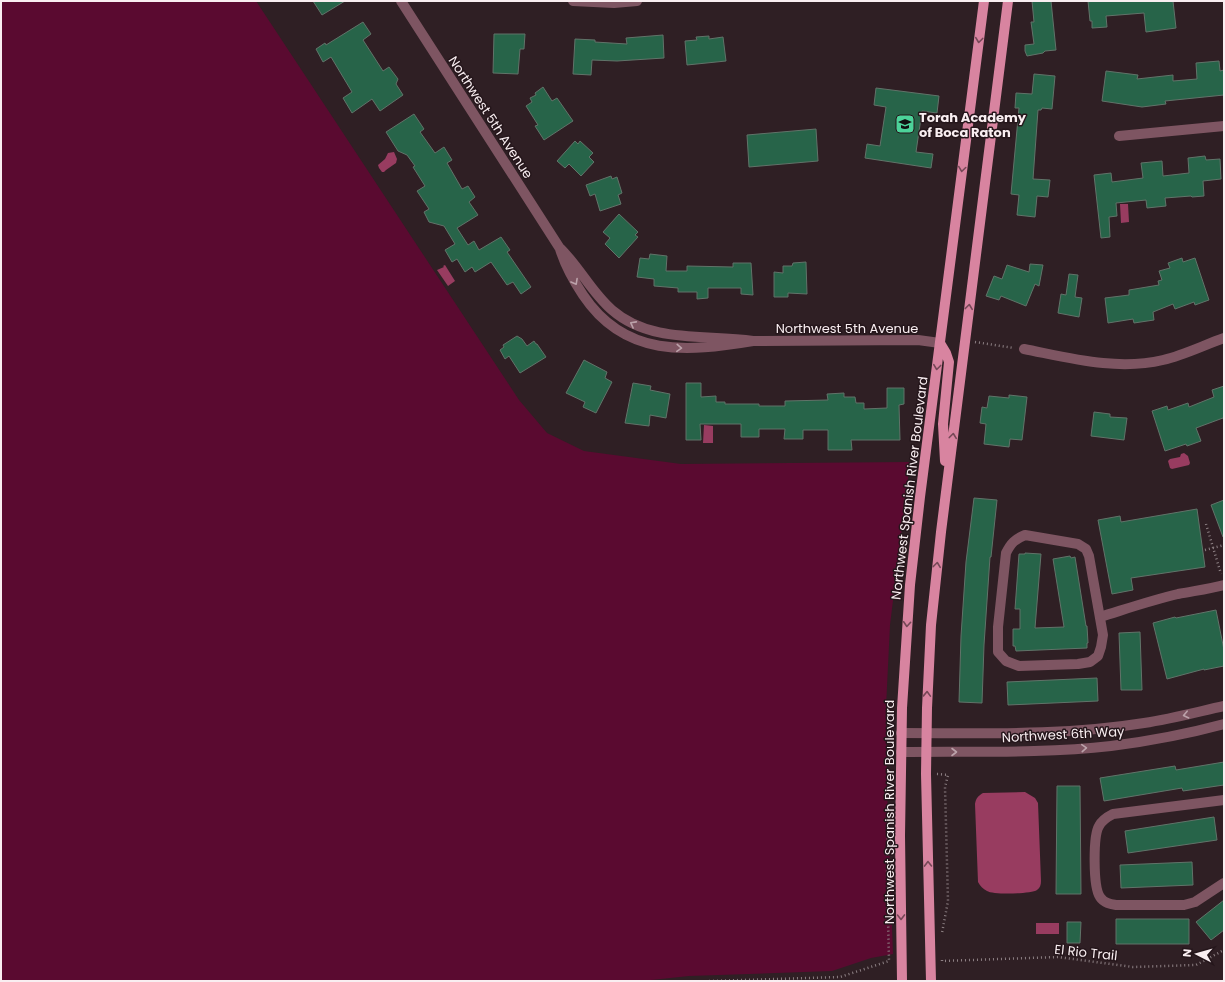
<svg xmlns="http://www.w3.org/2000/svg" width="1225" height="982" font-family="Poppins,sans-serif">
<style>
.green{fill:#5a0a30}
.water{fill:#983c60}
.building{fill:#276449;stroke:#617369}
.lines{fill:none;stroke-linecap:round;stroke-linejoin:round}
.path{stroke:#8d8084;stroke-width:2.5;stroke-dasharray:1 3;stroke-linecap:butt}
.minor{stroke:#7e5562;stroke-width:10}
.major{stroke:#d884a0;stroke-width:10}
.oneway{stroke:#764857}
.oneway2{stroke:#bca2aa}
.labels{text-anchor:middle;stroke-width:3;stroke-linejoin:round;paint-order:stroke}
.street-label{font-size:13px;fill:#f9eef1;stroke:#25161b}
.poi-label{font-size:13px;font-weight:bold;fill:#f9eef1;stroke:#25161b;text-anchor:start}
</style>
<rect width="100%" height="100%" fill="#2f1f24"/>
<!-- green -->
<path class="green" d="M1,1H256L519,400L547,433L584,451L681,464L910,462L890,625L886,707L887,790L893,954L871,958L832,971L689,976L642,981H1Z"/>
<!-- water -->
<path class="water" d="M394,152L397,159L396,163L386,170L384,172H382L379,168L378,165L385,159L388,153Z
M1120,204H1128L1129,222L1121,223Z
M445,265L455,281L448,286L437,270L444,267L443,266Z
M704,425L713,426V443H703Z
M1184,453L1188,456L1190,463L1189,465L1172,469L1170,468L1168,461L1170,459L1180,457L1181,454Z
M1025,792L1035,798L1038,803L1041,881C1041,885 1040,888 1037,890C1031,894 993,895 987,891C983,889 980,886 978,882L975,804C976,798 978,796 983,793Z
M1036,923H1059V934H1036Z"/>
<!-- building -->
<path class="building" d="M313,1H345L322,15Z
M1032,1H1051L1056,50L1045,51L1043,53L1027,56L1025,51V45L1034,44L1031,22H1034Z
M1088,1H1173L1176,28L1146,32L1144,13L1106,16L1107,27L1092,28V21H1090Z
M363,22L371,34L363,40L383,71L389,67L398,79L396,84L403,95L380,111L372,99L352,113L343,98L352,92L331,57L323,62L316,49L325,43L326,45Z
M494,34H525L524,49H520L518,74L493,73Z
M663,35L664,58L617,61L592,60L591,75L573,74L575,39L595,40V42L627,44L626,38Z
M709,36V39L723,37L726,61L687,65L685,41L697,40L696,37Z
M1219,61L1220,71L1224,70V95L1165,101L1166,104L1142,107L1102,101L1106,71L1138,75L1137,79L1173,75V81L1197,79L1196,63Z
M1034,74L1055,76L1052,109L1042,108L1041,110H1038L1033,179L1050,180L1048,197L1037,196L1035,217L1017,215L1019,195L1011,194L1019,108H1015L1016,93L1032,94Z
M543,87L552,101L557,98L573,121L544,140L535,126L538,125L526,106L532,102L530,98L536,95L535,93Z
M876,88L939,96L937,113L922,111L916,152L933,154L931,168L865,158L867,144L880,146L886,107L874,105Z
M414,114L424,129L420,132L435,153L444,147L452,160L447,163L462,189L468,186L475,197L469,202L478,215L457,228L468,245L474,241L479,250L501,237L510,250L507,252L531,287L521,294L513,282L507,285L491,262L475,272L472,267L465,272L457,259L452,262L445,250L455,244L444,226L429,222L424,212L429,209L417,191L425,186L413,167L415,166L407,155L398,151L386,132Z
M816,129L818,161L749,167L747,135Z
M575,141L578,144L580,141L593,153L589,157L594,162L581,176L569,164L565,168L557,161Z
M1205,156L1206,160L1220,159L1221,179L1203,181L1204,196L1192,197L1191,196L1165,198L1166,206L1147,208L1146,200L1116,203L1117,216L1109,217L1110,237L1101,238L1094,175L1111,173L1112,182L1143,178L1141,163L1162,161L1163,176L1189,173L1188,158Z
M611,176L612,179L617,177L622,193L618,195L621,204L600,211L595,194L590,196L586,185Z
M619,214L638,232L635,235L638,237L619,258L605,244L610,238L603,232Z
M650,254L667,256L666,271H687V266L733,267V263H751L753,295L741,294V288H708V298L697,299V292H678V288L654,286V279L637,277L640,258L649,259Z
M1182,258L1183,262L1195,258L1209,300L1195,305L1194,302L1175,309L1173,304L1153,312L1154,320L1134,323L1133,319L1108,323L1105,298L1129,295V290L1159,285L1158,281L1162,280L1159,271L1170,268L1168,263Z
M806,262L807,294L788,293V297H774V272L783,273V266H792L793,263Z
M1030,264L1043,265L1039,286L1035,284L1026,306L1001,296L999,300L986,296L994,276L1002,279L1007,265L1029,272Z
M1069,274L1078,275L1075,297L1082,298L1079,317L1058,313L1061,294L1066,295Z
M517,336L522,339L527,346L534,341L536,344H537L546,357L520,373L509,356L505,359L500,350L504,347L503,345Z
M584,360L607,372L605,378L612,382L596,413L583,407L585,402L566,393Z
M633,383L651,386L650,390L670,394L666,418L650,415L649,426L625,423Z
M686,383H701V397L716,396V402H725V404H759V406H785V401L828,400L827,394L844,393V397H855L856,403H864V409L887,408V388H904V404L899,405L900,440H851L852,450H828V430H803V439H784L785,429H759V437H741V424H700L701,440H686Z
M1224,386V420L1223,418L1196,428L1201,441L1187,446L1186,444L1165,451L1152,411L1167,406L1168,410L1188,403L1189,407L1214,397L1212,390Z
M1009,395L1027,397L1022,440L1010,439L1009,447L984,444L986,424L980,423L982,407L987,408L989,396L1009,398Z
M1094,412L1110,414V417L1127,418L1124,440L1091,436Z
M974,498L997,500L991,557H990L984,645L982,703L959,702L961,636L966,562Z
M1224,500V536L1223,537L1211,505Z
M1197,509L1205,567L1131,578L1133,590L1112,594L1098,520L1120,516L1121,522Z
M1025,553L1041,554L1035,628L1064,627L1053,559L1070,556L1071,558L1075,557L1086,626H1087L1088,643H1087V648L1016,651L1015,646H1013V629H1020V609H1015L1019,554H1025Z
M1216,610L1224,650V666L1204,670V669L1167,679L1153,623L1175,617L1176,618Z
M1140,632L1142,690H1121L1119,633Z
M1097,678L1098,701L1008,705L1007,682Z
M1224,762V785L1183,791L1182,788L1104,801L1100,778L1175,766L1176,770Z
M1057,786H1080L1081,894H1056Z
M1214,817L1217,840L1128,853L1125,831Z
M1192,862L1193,885L1121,888L1120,865Z
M1224,900V930L1211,940L1196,922Z
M1116,919H1189V944H1116Z
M1067,922H1081L1080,943H1067Z"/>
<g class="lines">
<!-- path -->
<path class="path" d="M975,342L1014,348
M1206,524L1221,574
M1205,550L1224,545
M937,774L948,775L945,787L948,901L942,933
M942,960V961L1058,957L1133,967L1196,965L1224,950
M709,981L840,977L889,961L887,872L888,813"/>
<!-- minor -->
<path class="minor" d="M401,1L559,247C579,266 591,292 612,310C651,344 706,334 753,341
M573,1L614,3L637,1
M1119,136L1224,126
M560,249C565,265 573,280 583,295C625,358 687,352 753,341L918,340L940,343
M1024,349C1070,358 1117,371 1163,360C1184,355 1204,345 1224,338
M1025,535L1078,544L1086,549L1089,556L1103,635L1101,647L1098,656L1090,662L1078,664L1019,666L1006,661L998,652V627L1006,553C1011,543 1015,539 1025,535Z
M1100,617C1126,609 1152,600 1178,594C1193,591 1209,589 1224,585
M901,733C982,733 1064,736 1144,723C1171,719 1197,712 1224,706
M901,752C970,751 1042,754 1111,746C1149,741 1187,734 1224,724
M1224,800L1113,814C1107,817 1102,820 1099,826C1093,836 1093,887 1100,897C1104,903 1110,904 1116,905H1184L1195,902L1224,883"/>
<!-- major -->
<path class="major" d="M940,343L946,353L949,362L943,424L945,461
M902,981L900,836L902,708L910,585L920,497L984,1
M931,981L926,774L927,708L931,625L941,532L1008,1"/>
</g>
<!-- one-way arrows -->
<defs><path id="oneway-chevron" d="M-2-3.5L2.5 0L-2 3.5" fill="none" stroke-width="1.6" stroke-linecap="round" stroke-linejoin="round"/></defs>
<g class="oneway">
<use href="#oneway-chevron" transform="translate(979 40) rotate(97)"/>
<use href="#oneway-chevron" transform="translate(962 169) rotate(98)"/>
<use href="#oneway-chevron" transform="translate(969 307) rotate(-83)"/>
<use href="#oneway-chevron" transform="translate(937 367) rotate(97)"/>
<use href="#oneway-chevron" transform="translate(953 436) rotate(-83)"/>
<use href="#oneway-chevron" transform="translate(937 565) rotate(-83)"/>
<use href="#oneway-chevron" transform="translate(907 624) rotate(94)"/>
<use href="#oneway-chevron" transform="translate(927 694) rotate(-88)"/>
<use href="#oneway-chevron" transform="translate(928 864) rotate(-91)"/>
<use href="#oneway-chevron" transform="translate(901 917) rotate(89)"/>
</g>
<g class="oneway2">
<use href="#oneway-chevron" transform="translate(575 282) rotate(61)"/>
<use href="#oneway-chevron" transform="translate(633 324) rotate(-152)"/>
<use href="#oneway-chevron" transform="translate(679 348) rotate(3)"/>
<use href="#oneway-chevron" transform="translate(1186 715) rotate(167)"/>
<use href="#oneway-chevron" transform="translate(1084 748) rotate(-4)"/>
<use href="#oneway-chevron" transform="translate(954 752)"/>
</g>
<!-- icons -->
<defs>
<g id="school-square" transform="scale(1)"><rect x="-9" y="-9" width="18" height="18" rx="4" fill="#4cd39a" stroke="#25161b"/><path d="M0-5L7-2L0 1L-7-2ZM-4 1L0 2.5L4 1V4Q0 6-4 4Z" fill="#111"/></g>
</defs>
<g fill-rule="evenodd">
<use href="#school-square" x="905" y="124"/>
</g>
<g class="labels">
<!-- street labels -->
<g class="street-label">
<text transform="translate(491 117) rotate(57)" y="5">Northwest 5th Avenue</text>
<text x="847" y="333">Northwest 5th Avenue</text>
<text transform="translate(909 488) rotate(-83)" y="5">Northwest Spanish River Boulevard</text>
<text transform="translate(1063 734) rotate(-3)" y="5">Northwest 6th Way</text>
<text transform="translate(889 812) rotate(-90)" y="5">Northwest Spanish River Boulevard</text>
<text transform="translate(1086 952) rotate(6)" y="5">El Rio Trail</text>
</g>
<!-- poi labels -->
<g class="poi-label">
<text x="919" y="122">Torah Academy<tspan x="919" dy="15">of Boca Raton</tspan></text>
</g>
</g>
<!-- border -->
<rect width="1225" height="982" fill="none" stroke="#f9eef1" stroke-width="4"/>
<!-- north arrow -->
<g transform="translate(1197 954) rotate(276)" stroke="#25161b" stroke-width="3" paint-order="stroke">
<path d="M0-3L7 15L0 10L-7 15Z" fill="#f9eef1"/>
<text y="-6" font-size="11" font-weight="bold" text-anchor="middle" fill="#f9eef1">N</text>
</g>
</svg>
